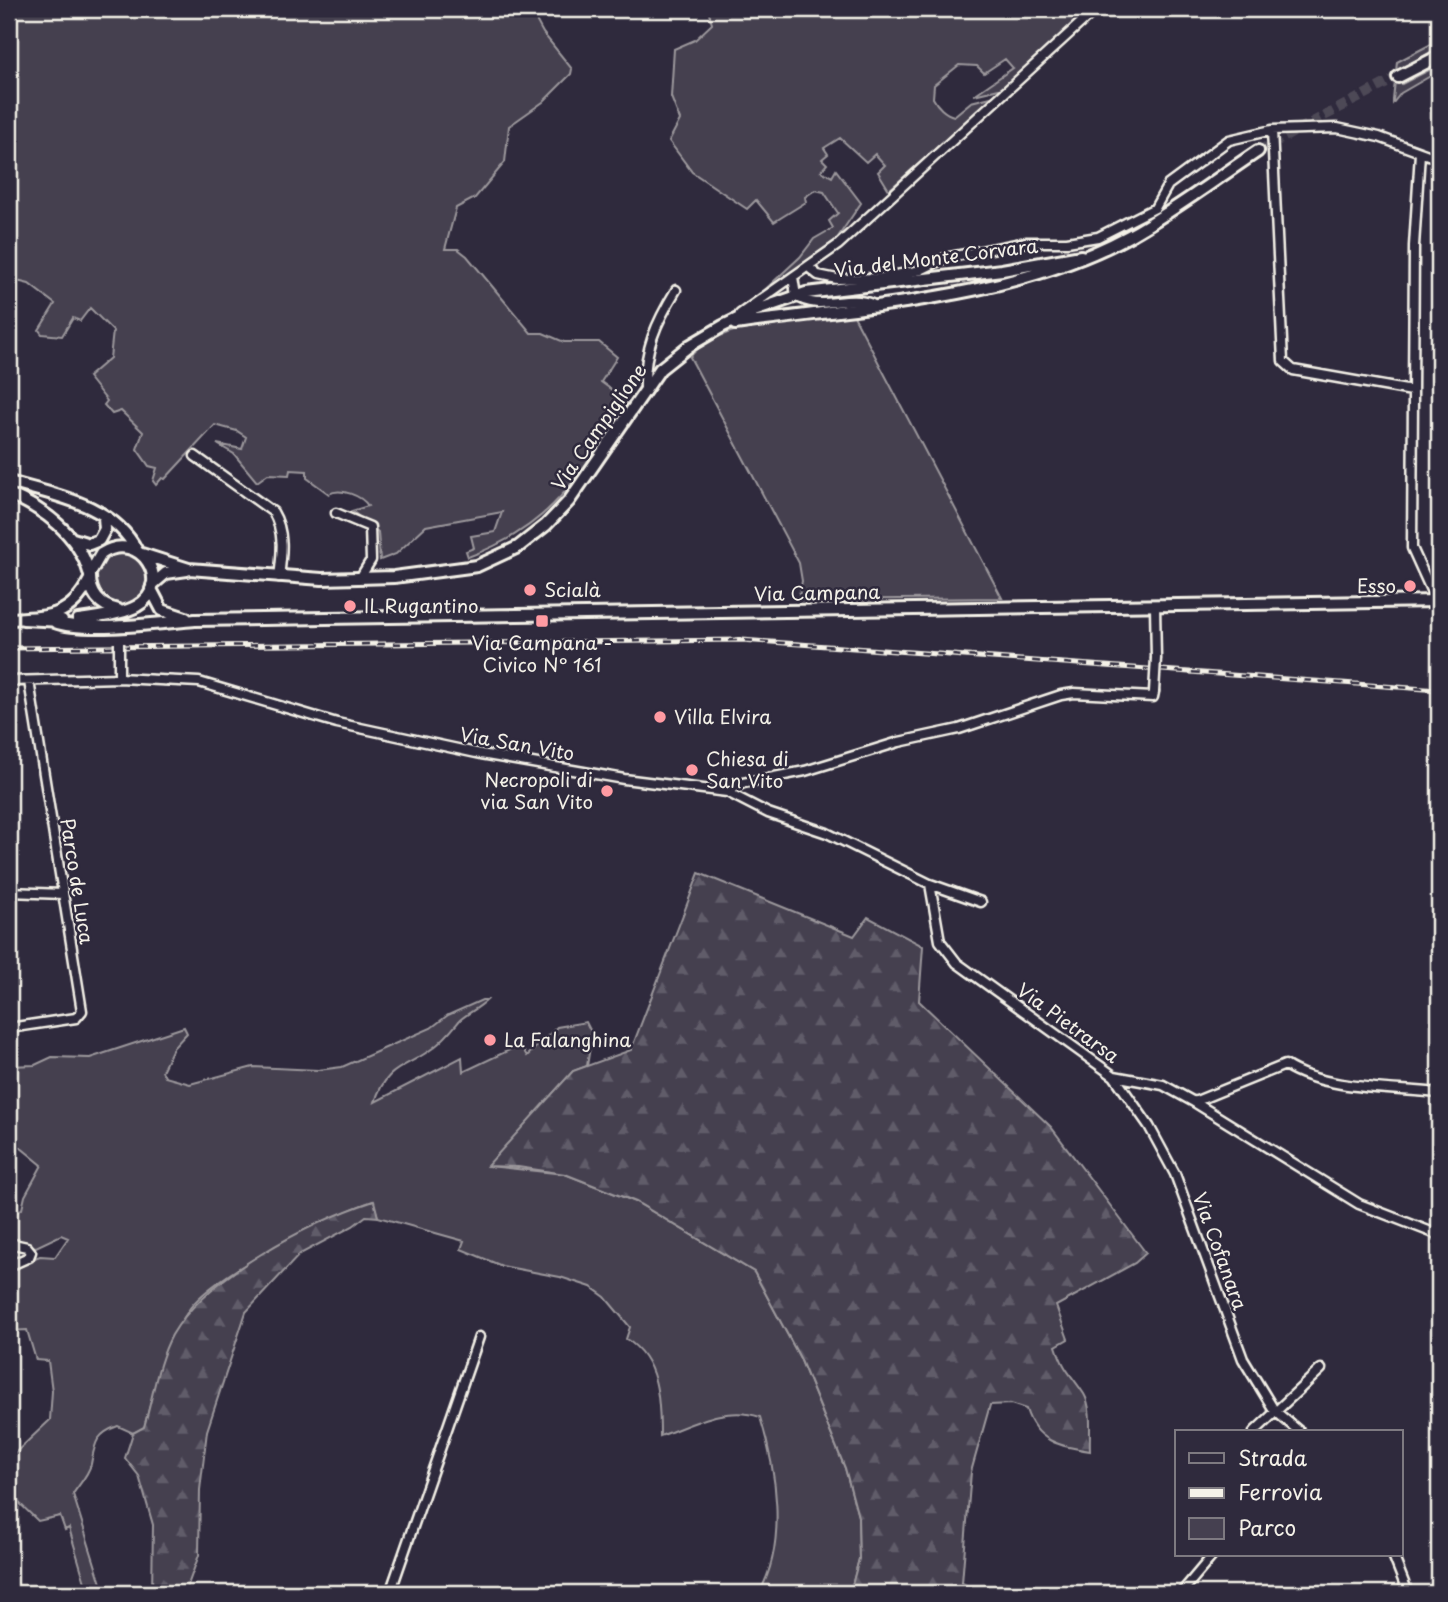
<svg xmlns="http://www.w3.org/2000/svg" width="1448" height="1602" font-family="'Playpen Sans',sans-serif">
<style>
.green{fill:#454050;stroke:#9c989c;stroke-width:2}
.forest{fill:url(#forest-firs);stroke:#9c989c;stroke-width:2}
.lines{fill:none;stroke-linecap:round;stroke-linejoin:round}
.secondary-tunnel{stroke:#4d4857;stroke-width:10;stroke-dasharray:10 5;stroke-linecap:butt}
.street-casing{stroke:#f4f1e8;stroke-width:13}
.secondary-casing{stroke:#f4f1e8;stroke-width:16}
.street{stroke:#2f2a3d;stroke-width:8}
.secondary{stroke:#2f2a3d;stroke-width:10}
.rail-casing{stroke:#f4f1e8;stroke-width:5}
.rail{stroke:#2f2a3d;stroke-width:2.5;stroke-dasharray:8;stroke-linecap:butt}
.street-bridge-casing{stroke:#f4f1e8;stroke-width:13;stroke-linecap:butt}
.street-bridge{stroke:#2f2a3d;stroke-width:8}
.poi-dot{fill:#ff9aa2;stroke:#2f2a3d;stroke-width:2.5}
.labels{text-anchor:middle;stroke-width:5;stroke-linejoin:round;paint-order:stroke}
.street-label{font-size:19px;fill:#f4f1e8;stroke:#2f2a3d}
.poi-label{font-size:19px;fill:#f4f1e8;stroke:#2f2a3d;text-anchor:start}
</style>
<defs>
<pattern id="forest-firs" width="22" height="20" patternUnits="userSpaceOnUse" patternTransform="scale(1.75)"><rect width="22" height="20" fill="#454050"/><path d="M5 1l3.5 6h-7zM16 11l3.5 6h-7z" fill="#605c69"/></pattern>
</defs>
<rect width="100%" height="100%" fill="#2f2a3d"/>
<filter id="ink" filterUnits="userSpaceOnUse"><feTurbulence type="fractalNoise" baseFrequency=".0143" numOctaves="2"/><feDisplacementMap in="SourceGraphic" scale="14" xChannelSelector="R" yChannelSelector="G"/><feConvolveMatrix kernelMatrix="1 2 1 2 8 2 1 2 1" color-interpolation-filters="sRGB"/></filter>
<g filter="url(#ink)">
<!-- green -->
<path class="green" d="M9,9H543L536,11L537,22L543,33L572,69L571,74L543,102L509,126L505,162L475,198L456,208L445,249H458L467,256L531,333H543L564,342H599L617,357L601,382L627,401C578,475 556,525 468,557L466,551L474,548L471,536L495,532L502,512L426,526L396,554L380,560L378,532L352,511L368,506C362,496 340,487 329,494L307,478V471L290,470L289,475L268,474L257,482L234,454L217,444L242,449L246,437L237,431L215,425L165,479L162,478L156,485L153,481L157,468L149,466L137,449L143,432L121,411L112,414L104,405L107,401L88,377L110,358L113,331L90,308L80,321L73,318L62,336L42,334L39,330L55,304L29,284L9,279Z
M708,9H1091L1003,88L974,95L1013,68L1005,59L984,73L977,66L959,65L934,85L933,98C937,106 945,114 954,116L971,102L995,96L889,190L878,172L885,165L875,154L866,162L840,138L824,148L828,154L822,159L827,164L821,171L832,177L836,170L861,203L836,240L757,297L800,257L814,239L833,228L829,221L838,213L824,192L815,190L805,197L806,202L774,222L756,200L747,209L692,172L669,141L680,120L671,97L674,49L695,40L712,24Z
M1439,40V47L1396,72L1402,84L1439,65V71L1401,93L1393,103V100L1397,62Z
M852,312L1002,598L798,600L802,581L799,563L690,357C717,321 809,318 852,312Z
M95 579a26 26 0 1 1 52 0a26 26 0 1 1-52 0Z
M482,1000H487C479,1008 468,1013 460,1020C451,1031 445,1039 433,1048C407,1068 386,1065 375,1102L462,1057L463,1072L520,1045L527,1056L557,1027L586,1022L592,1034L587,1066L573,1071L488,1166L565,1174L636,1202L754,1272L800,1358L845,1468L858,1516L859,1559L850,1593H759C788,1543 776,1469 760,1417C726,1405 693,1424 660,1436C660,1401 659,1359 626,1339L630,1327L605,1297L591,1287L560,1277L502,1266L461,1249L464,1241L378,1217L373,1201C331,1215 216,1273 190,1308C169,1338 153,1392 144,1428L133,1433L118,1426C95,1434 95,1444 91,1464C89,1474 78,1486 73,1494L104,1593H76L86,1586L69,1528L65,1530L60,1516L38,1521L14,1498L12,1492L14,1454L50,1420L52,1391L48,1361L36,1360L27,1330L9,1331V1268L40,1256L55,1257L68,1238L61,1235L36,1247L9,1241V1215L22,1209L25,1196L42,1165L9,1138V1066L35,1065L52,1057L90,1058L184,1027L187,1033L173,1048L162,1071L165,1077L190,1084L253,1067L318,1070L342,1067L431,1028L448,1015Z"/>
<!-- forest -->
<path class="forest" d="M699,873L854,936L868,917L923,946L919,1001L1051,1127L1146,1253L1135,1263L1056,1306L1068,1339L1056,1346C1064,1371 1071,1374 1084,1394C1093,1409 1089,1434 1090,1451C1060,1446 1036,1442 1026,1409L1011,1404L990,1405L971,1472L962,1583L982,1593H850L859,1559L858,1517L845,1468L800,1358L754,1272L636,1202L565,1174L518,1167L487,1166L573,1071L631,1050Z
M374,1201L378,1217L366,1216L353,1226L300,1254L246,1312L207,1431L200,1490L199,1555L185,1593H152L153,1525L139,1476L125,1458L133,1433L144,1427C153,1397 157,1363 172,1335C206,1276 310,1222 374,1201Z"/>
<g class="lines">
<!-- secondary-tunnel -->
<path class="secondary-tunnel" d="M1258,151L1398,77"/>
<!-- street casing -->
<g class="street-casing">
<path id="street" d="M1272,130L1283,361L1293,370L1412,391
M1420,153L1414,246L1412,548L1436,601
M808,267L818,275L837,279L881,278L921,270L945,258L1027,242H1067L1098,237L1155,208L1168,185L1229,140L1272,130L1337,128L1379,137L1439,159
M793,277L796,296C819,312 846,294 872,304
M740,314L838,245L1096,9
M645,388C644,349 656,323 676,290
M195,456L273,512C285,532 282,554 279,577
M336,513L370,527L371,560L360,578
M1155,606L1156,658
M119,678L199,682L337,723L481,754L624,779L727,792L743,783L805,771L899,742L959,729L1061,695L1074,693L1153,697L1154,692
M9,681L119,678V658
M727,792L768,813L827,833L930,884L940,941L957,963L1114,1076L1163,1085L1194,1102L1359,1204L1439,1235
M930,884L981,902
M9,892L63,894
M9,1028L76,1018L82,1011L29,681
M1114,1076L1149,1126L1175,1174L1243,1359L1274,1410L1300,1432
M1194,1102L1285,1065C1323,1090 1394,1088 1439,1093
M9,1243L27,1247L31,1252L29,1257L9,1266
M1254,1432L1321,1369
M1393,1555L1408,1593
M390,1593L479,1337
M1181,1593L1213,1555"/>
</g>
<!-- secondary casing -->
<g class="secondary-casing">
<path id="secondary" d="M1398,77L1439,56
M735,324C863,306 1014,299 1129,236C1174,211 1216,179 1258,151
M9,482C54,495 114,504 137,551
M9,494C44,509 78,534 89,572
M73,539L89,544L99,540L105,529L104,517
M142,554L189,569L322,579L394,577L477,566L518,547L546,525L569,501L660,369L689,346L723,326L754,311L806,293L1002,270L1081,256
M152,585L166,573L187,570
M151,589L162,610L186,618
M9,619C47,617 70,618 89,581
M23,619L62,621
M78,620C93,618 124,614 137,606C174,585 141,528 101,554L90,573C89,593 99,606 118,610
M55,622C83,633 163,623 195,620L1439,601"/>
</g>
<!-- street -->
<use href="#street" class="street"/>
<!-- secondary -->
<use href="#secondary" class="secondary"/>
<!-- rail casing -->
<g class="rail-casing">
<path id="rail" d="M9,648L742,640L1439,690"/>
</g>
<!-- rail -->
<use href="#rail" class="rail"/>
<!-- street-bridge casing -->
<g class="street-bridge-casing">
<path id="street-bridge" d="M119,643V658
M1154,692L1156,658"/>
</g>
<!-- street-bridge -->
<use href="#street-bridge" class="street-bridge"/>
</g>
</g>
<!-- markers -->
<g class="poi-dot">
<circle cx="1410" cy="586" r="7"/>
<circle cx="530" cy="590" r="7"/>
<circle cx="350" cy="606" r="7"/>
<rect x="535" y="614" width="14" height="14" rx="3.5"/>
<circle cx="660" cy="717" r="7"/>
<circle cx="692" cy="770" r="7"/>
<circle cx="607" cy="791" r="7"/>
<circle cx="490" cy="1040" r="7"/>
</g>
<g class="labels">
<!-- street labels -->
<g class="street-label">
<text transform="translate(936 258) rotate(-7)" y="7">Via del Monte Corvara</text>
<text transform="translate(599 427) rotate(-55)" y="7">Via Campiglione</text>
<text transform="translate(817 593) rotate(-1)" y="7">Via Campana</text>
<text transform="translate(517 744) rotate(10)" y="7">Via San Vito</text>
<text transform="translate(77 881) rotate(81)" y="7">Parco de Luca</text>
<text transform="translate(1068 1023) rotate(36)" y="7">Via Pietrarsa</text>
<text transform="translate(1220 1251) rotate(70)" y="7">Via Cofanara</text>
</g>
<!-- poi labels -->
<g class="poi-label">
<text x="1396" y="593" text-anchor="end">Esso</text>
<text x="544" y="597">Scialà</text>
<text x="364" y="613">IL Rugantino</text>
<text x="542" y="650" text-anchor="middle">Via Campana -<tspan x="542" dy="22">Civico N° 161</tspan></text>
<text x="674" y="724">Villa Elvira</text>
<text x="706" y="766">Chiesa di<tspan x="706" dy="22">San Vito</tspan></text>
<text x="593" y="787" text-anchor="end">Necropoli di<tspan x="593" dy="22">via San Vito</tspan></text>
<text x="504" y="1047">La Falanghina</text>
</g>
</g>
<!-- margin -->
<rect width="1448" height="1602" fill="none" stroke="#2f2a3d" stroke-width="35"/>
<rect x="18" y="18" width="1413" height="1567" fill="none" stroke="#f4f1e8" stroke-width="2.5" filter="url(#ink)"/>
<!-- legend -->
<rect x="1175" y="1430" width="228" height="126" fill="#2f2a3d" stroke="#7e7a81" stroke-width="2"/>
<rect x="1189" y="1453" width="35" height="10" fill="#2f2a3d" stroke="#7e7a81" stroke-width="2"/>
<text x="1238" y="1466" font-size="21" fill="#f4f1e8">Strada</text>
<rect x="1189" y="1488" width="35" height="10" fill="#f4f1e8" stroke="#7e7a81" stroke-width="2"/>
<text x="1238" y="1500" font-size="21" fill="#f4f1e8">Ferrovia</text>
<rect x="1189" y="1518" width="35" height="21" fill="#454050" stroke="#7e7a81" stroke-width="2"/>
<text x="1238" y="1536" font-size="21" fill="#f4f1e8">Parco</text>
</svg>
